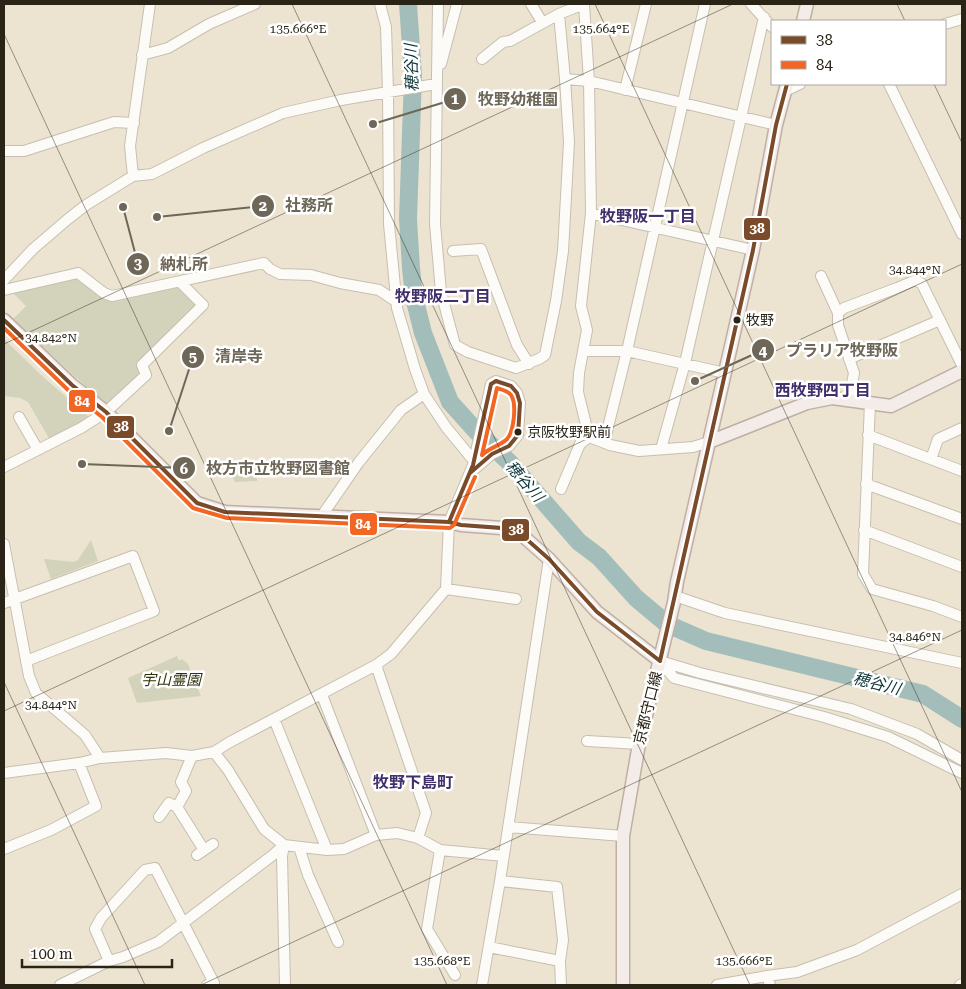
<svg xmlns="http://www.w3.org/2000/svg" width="966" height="989" font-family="'Roboto Serif','Noto Sans JP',serif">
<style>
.green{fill:#d3d2ba}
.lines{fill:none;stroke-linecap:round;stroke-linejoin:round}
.river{stroke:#a3beba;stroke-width:18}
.minor-casing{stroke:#c6bfb1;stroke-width:12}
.major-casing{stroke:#bfafa4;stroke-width:15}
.minor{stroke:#fcfbf8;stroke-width:10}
.major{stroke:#f4ece9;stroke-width:12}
.bus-1-casing{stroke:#fff;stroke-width:8}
.bus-2-casing{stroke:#fff;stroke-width:8}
.bus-1{stroke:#7a4b2a;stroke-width:4}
.bus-2{stroke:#f26522;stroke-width:4}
.ticks{fill:none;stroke:#2a2417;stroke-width:1;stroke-opacity:0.45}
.bus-dot{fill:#2a2417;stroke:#fff;stroke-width:2}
.labels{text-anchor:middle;stroke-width:5;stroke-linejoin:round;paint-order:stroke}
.bus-label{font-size:14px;fill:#2a2417;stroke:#fff;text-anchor:start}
.park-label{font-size:15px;font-style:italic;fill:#2f3209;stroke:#fff}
.street-label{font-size:15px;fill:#2a2417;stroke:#fff}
.water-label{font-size:16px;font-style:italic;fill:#0a3437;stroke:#fff}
.neighbourhood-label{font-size:16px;font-weight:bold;fill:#402f6b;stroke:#fff}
.ticks-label{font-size:12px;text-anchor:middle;fill:#2a2417;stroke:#fff;stroke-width:5;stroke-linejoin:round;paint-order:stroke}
.leader{fill:none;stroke:#6e6758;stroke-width:2}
.callout-dot{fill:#6e6758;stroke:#fff;stroke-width:2}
.mark-label{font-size:15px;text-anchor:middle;font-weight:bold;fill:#fff}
.callout-label{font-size:16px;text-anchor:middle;font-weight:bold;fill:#6e6758;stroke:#fff;stroke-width:5;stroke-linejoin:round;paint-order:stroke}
.line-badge{stroke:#fff;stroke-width:2}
.badge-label{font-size:14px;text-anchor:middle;font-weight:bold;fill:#fff}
</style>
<rect width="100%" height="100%" fill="#ece4d1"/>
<!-- green -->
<path class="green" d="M73,277L80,280L107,299L181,287L197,303L196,309L139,375L107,406L13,319L26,306L13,293Z
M4,339L41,375L89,417L87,420L50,440L28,402L20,398L4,396Z
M256,467L257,481L235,482L228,469Z
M91,540L98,561L51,579L44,559L74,562L78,560Z
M177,656L179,661L182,659L188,664L201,696L137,703L128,678Z"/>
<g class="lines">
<!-- river -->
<path class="river" d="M408,4L413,76L408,219L411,268L414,297L423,333L450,402L477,432L509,462L579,542L599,557L636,598L667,624L706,641L923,694L962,719"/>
<!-- minor casing -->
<g class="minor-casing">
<path id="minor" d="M380,4L386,27L388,91L389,224L397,308L415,369L424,394L446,427L478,466
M438,4L435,224L441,292L455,345L468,352L516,368L539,359L545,355L556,301L563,251L569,142L565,79
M531,4L542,22
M584,4L589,81L591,213L581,306L587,330L579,373L578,392L589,437
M751,4L772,27
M559,14L565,79L589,81L776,125
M945,24L962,19
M142,55L168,48L209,24L255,4
M482,59L503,42L510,41L559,14L584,4
M441,64L457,4
M889,84L962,234
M625,90L646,4
M785,91L800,84
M4,151H24L114,122L134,123
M133,176L130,146L150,4
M591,213L753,250
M453,251L481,249L517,345L529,364
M821,276L838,313
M4,280L33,249L68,219L86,205L133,176L152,174L203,148L283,113L341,100L436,84
M4,290L78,273L104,293L112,296L264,263L270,269L280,274L311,275L340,283L379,290L394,300L441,292
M584,351H627L725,373
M849,359L940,320
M849,400L854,373L838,325V313L844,308L897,288L916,280L922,284L962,365
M870,403L863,574L872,589L933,606L962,617
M19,417L38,450
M868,435L962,471
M589,437L610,445L639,451L693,447L709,442
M604,443L627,351L705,4
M661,449L685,363L764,17
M931,459L938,439L962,428
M4,467L81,428L106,412L146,375L142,365L203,305L180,282
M866,484L962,519
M561,489L580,444L589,437
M321,517L359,462L401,410L424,394
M864,530L962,567
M4,544L29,676L36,693L85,735L100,758
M446,589L516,599
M675,596L725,613L962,663
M4,603L133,556L154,611L26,661
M660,661L674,678L824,717L888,737L962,773
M660,661L700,673L851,709L917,734L962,760
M376,665L391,654L446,589L449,522L473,465L491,384L496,381L511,386L517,393L520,403L518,435L509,446L492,454L470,473
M322,695L376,835
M274,719L327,850
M587,741L639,744
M214,752L228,770L264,829L284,845L327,850L344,849L376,835L397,833L418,838L440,850L504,856
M192,756L181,782L186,791L177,807L204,850
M4,773L79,763L100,758L166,753L192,756L214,752L230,742L376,665L426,813L418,838
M159,817L169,803L177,807
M508,827L623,836
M284,845L282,856L285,985
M299,847L308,875L338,942
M4,849L51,830L96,806L79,763
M440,850L427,929L455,975
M197,855L213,844
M500,881L557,887L563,940L560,961L561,985
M489,947L560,961
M109,961L95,929L101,918L145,870L155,868L214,983L207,985
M60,985L109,961L123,957L158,942L273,855L284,845
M482,985L500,881L549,559
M717,985L767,976
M770,985L767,976L797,972L857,950L962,894
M960,985L962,984"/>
</g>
<!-- major casing -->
<g class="major-casing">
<path id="major" d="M803,21L807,4
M4,320L72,385L106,412L197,503L225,512L449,522L461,525L515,529L549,559L597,612L660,661
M709,442L807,403L832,398L891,406L962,371
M623,985V836L639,744L674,602L677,582L753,250L776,125L787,84"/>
</g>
<!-- minor -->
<use href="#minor" class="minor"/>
<!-- major -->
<use href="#major" class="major"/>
<!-- bus-1 casing -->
<g class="bus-1-casing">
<path id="bus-1" d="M4,320L72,385L106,412L197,503L225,512L449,522L461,525L515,529L549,559L597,612L660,661
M449,522L473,465L491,384L496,381L511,386L517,393L520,403L518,435L509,446L492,454L470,473
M660,661L753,250L776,125L787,84"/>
</g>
<!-- bus-2 casing -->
<g class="bus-2-casing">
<path id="bus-2" d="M4,328L68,390L102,417L193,508L227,518L450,528L454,525L475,477
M497,388C502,390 507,390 511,395C517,404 514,433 506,440C499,446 489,448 482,455Z"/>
</g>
<!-- bus-1 -->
<use href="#bus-1" class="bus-1"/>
<!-- bus-2 -->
<use href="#bus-2" class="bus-2"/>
</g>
<!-- ticks -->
<path class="ticks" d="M292,4L750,985M595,4L962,792M897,4L905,21M4,34L447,985M934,84L962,143M4,344L733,4M4,682L145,985M4,711L962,264M201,985L962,630"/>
<!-- markers -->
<g class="bus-dot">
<circle cx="737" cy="320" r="4.5"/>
<circle cx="518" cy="432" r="4.5"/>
</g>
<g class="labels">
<!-- bus labels -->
<g class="bus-label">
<text x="746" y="325">牧野</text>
<text x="527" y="437">京阪牧野駅前</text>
</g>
<!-- park labels -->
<g class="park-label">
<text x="171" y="685">宇山霊園</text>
</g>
<!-- street labels -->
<g class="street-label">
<text transform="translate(648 708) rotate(-76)" y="5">京都守口線</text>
</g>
<!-- water labels -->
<g class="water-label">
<text transform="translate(411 68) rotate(-92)" y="6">穂谷川</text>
<text transform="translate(525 481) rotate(49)" y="6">穂谷川</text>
<text transform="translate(877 683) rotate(14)" y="6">穂谷川</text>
</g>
<!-- neighbourhood labels -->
<g class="neighbourhood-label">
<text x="648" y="222">牧野阪一丁目</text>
<text x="443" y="302">牧野阪二丁目</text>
<text x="823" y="396">西牧野四丁目</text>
<text x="413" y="788">牧野下島町</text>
</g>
</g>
<g class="ticks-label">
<text x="298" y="33">135.666°E</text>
<text x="601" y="33">135.664°E</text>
<text x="915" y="274">34.844°N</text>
<text x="51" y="342">34.842°N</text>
<text x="915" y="641">34.846°N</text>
<text x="51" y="709">34.844°N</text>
<text x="442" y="965">135.668°E</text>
<text x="744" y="965">135.666°E</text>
</g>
<!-- callouts -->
<path class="leader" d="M373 124L455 99M157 217L263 206M123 207L138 264M695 381L763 350M169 431L193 357M82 464L184 468"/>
<g class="callout-dot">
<circle cx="373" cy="124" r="5"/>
<circle cx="157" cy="217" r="5"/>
<circle cx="123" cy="207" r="5"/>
<circle cx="695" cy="381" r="5"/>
<circle cx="169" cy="431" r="5"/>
<circle cx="82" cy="464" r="5"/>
<circle cx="455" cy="99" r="12"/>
<circle cx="263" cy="206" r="12"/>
<circle cx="138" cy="264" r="12"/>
<circle cx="763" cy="350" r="12"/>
<circle cx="193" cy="357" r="12"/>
<circle cx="184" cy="468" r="12"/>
</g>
<g class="mark-label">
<text x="455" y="104">1</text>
<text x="263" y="211">2</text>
<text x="138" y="269">3</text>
<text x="763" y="356">4</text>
<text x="193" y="362">5</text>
<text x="184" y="474">6</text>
</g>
<g class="callout-label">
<text x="518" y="105">牧野幼稚園</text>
<text x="309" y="211">社務所</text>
<text x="184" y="270">納札所</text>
<text x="842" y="356">プラリア牧野阪</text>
<text x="239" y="362">清岸寺</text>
<text x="278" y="474">枚方市立牧野図書館</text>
</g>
<g class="line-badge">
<rect x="743" y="217" width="28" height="24" rx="5" fill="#7a4b2a"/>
<rect x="68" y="389" width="28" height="24" rx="5" fill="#f26522"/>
<rect x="106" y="415" width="29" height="24" rx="5" fill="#7a4b2a"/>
<rect x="349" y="512" width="29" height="24" rx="5" fill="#f26522"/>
<rect x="501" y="518" width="29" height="24" rx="5" fill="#7a4b2a"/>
</g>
<g class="badge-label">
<text x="757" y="233">38</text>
<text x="82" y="406">84</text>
<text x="121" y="431">38</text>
<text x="363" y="529">84</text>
<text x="516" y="534">38</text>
</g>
<!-- border -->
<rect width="966" height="989" fill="none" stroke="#2a2417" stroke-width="10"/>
<!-- legend -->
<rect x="771" y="20" width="175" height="65" fill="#ffffff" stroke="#aaa7a2"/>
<rect x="781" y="36" width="25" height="8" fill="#7a4b2a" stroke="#aaa7a2"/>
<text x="816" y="45" font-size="15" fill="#2a2417">38</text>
<rect x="781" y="61" width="25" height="8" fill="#f26522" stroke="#aaa7a2"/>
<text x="816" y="70" font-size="15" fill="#2a2417">84</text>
<!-- scale -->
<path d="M22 959v8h150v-8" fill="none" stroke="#2a2417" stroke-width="2.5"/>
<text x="30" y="959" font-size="15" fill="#2a2417" stroke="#ffffff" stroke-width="4" paint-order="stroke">100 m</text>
</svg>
